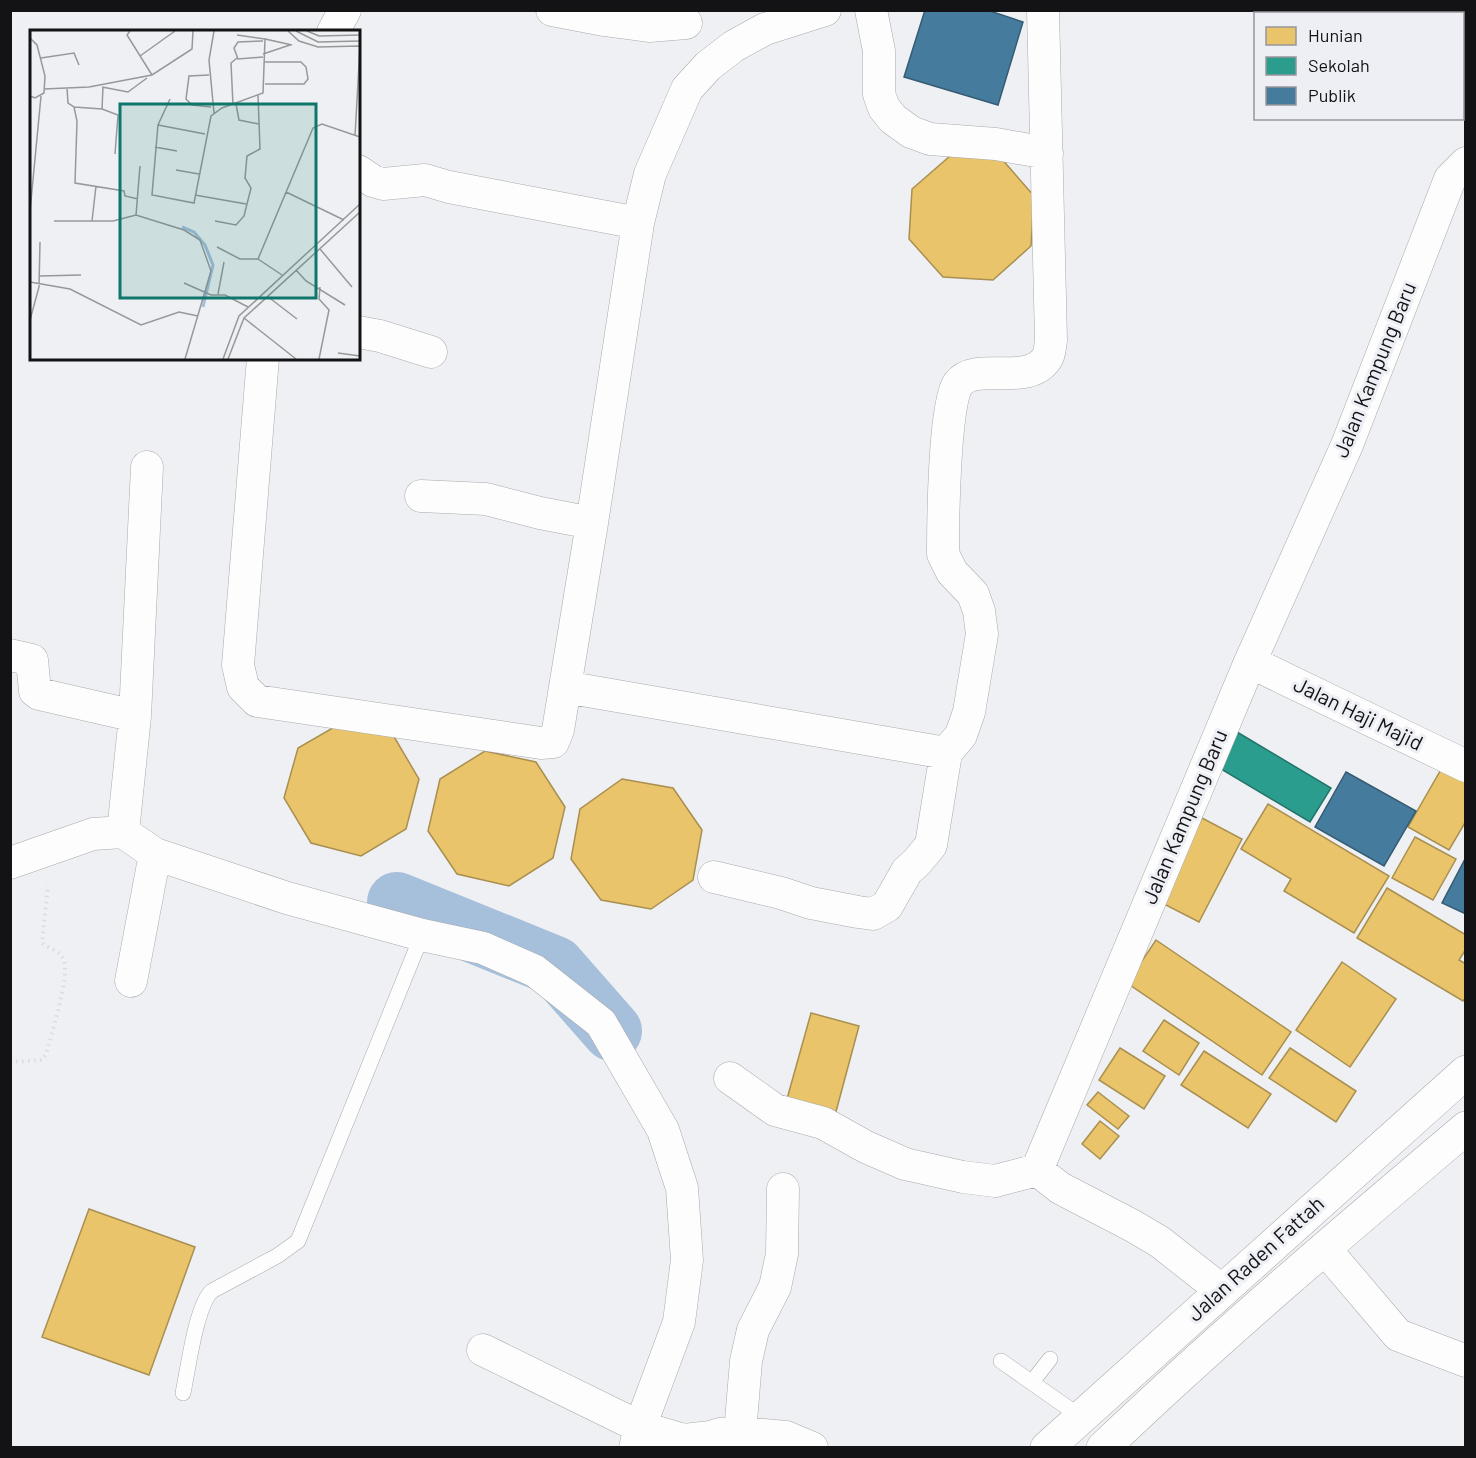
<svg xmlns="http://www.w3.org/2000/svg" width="1476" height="1458" font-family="Barlow,sans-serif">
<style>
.homes{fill:#e9c46a;stroke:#a98f50;stroke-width:1.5}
.schools{fill:#2a9d8f;stroke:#23746a;stroke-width:1.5}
.public{fill:#457b9d;stroke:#365c74;stroke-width:1.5}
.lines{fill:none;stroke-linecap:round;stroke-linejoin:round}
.river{stroke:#a6bfda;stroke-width:60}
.service-casing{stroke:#a9aaac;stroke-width:16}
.minor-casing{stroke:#a9aaac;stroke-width:33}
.secondary-casing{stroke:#a9aaac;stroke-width:34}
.path{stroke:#dcdcde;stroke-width:4;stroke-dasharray:1.5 4.5;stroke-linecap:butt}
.service{stroke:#fdfdfd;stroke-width:15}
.minor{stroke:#fdfdfd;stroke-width:32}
.secondary{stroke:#fdfdfd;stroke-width:33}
.labels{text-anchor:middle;stroke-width:6;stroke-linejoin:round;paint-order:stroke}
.street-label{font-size:21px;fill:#131315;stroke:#edeff5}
.inset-river{fill:none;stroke:#a6bfda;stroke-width:3}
.inset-road{fill:none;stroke:#97989a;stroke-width:1.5}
.view{fill:#0f766e;fill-opacity:0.15;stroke:#0f766e;stroke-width:3}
.inset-edge{fill:none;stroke:#131315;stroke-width:3}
</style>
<rect width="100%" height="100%" fill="#eff0f3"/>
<!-- homes -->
<path class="homes" d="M950,156L1001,158L1034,196L1031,246L993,280L943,277L909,239L912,189Z
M343,722L393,735L419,779L406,829L361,856L311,843L284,798L298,748Z
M485,751L536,762L565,807L553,858L509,886L457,874L428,831L440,779Z
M1443,766L1466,779V821L1449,850L1408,827Z
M622,779L673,788L702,830L693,880L651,909L601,900L571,859L580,809Z
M1268,804L1389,876L1354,933L1284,891L1291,879L1241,849Z
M1202,818L1242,839L1199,922L1158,901Z
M1415,837L1456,859L1433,900L1392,878Z
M1387,888L1466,935V949L1459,960L1466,964V997L1463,1001L1357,938Z
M1156,940L1291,1032L1262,1075L1127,983Z
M1342,962L1396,999L1350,1067L1296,1030Z
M811,1013L859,1026L834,1119L785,1106Z
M1164,1020L1199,1043L1179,1075L1143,1051Z
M1120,1048L1165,1076L1144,1109L1099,1080Z
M1290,1048L1356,1091L1336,1122L1269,1078Z
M1204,1051L1271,1094L1248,1128L1181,1085Z
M1098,1092L1129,1116L1118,1129L1087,1105Z
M1100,1121L1119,1136L1100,1159L1082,1144Z
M89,1209L195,1247L149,1375L42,1337Z"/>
<!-- schools -->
<path class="schools" d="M1237,732L1331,788L1310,822L1216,766Z"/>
<!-- public -->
<path class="public" d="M925,10H987L1023,22L998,105L904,77Z
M1346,772L1416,811L1384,866L1315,827Z
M1466,857V914L1442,903Z"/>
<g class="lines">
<!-- river -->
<path class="river" d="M397,902L555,966L612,1031"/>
<!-- service casing -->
<g class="service-casing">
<path id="service" d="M1001,1361L1081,1417
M1032,1382L1050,1359
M183,1393C188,1370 196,1305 212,1291L277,1256L298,1241L422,935"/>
</g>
<!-- minor casing -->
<g class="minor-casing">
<path id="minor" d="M552,10L604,20L649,26L686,23
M871,10L879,51V94L884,108L893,119L911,132L930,139L996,144L1047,153
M333,32L345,10
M358,171L373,181L383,184L425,180L449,187L638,223
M358,332L380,336L431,352
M263,358L238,665L243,687L257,701L541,743L553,742L558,730L592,523L638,223L650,174L687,89L708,66L734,46L765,29L825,10
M421,496L486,499L540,513L592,523
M10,655L32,660L35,691L39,694L135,716
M1250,662L1466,766
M565,687L946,753
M123,832L135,716L147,467
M10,863L93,834L123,832L155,854L287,898L422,935L483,948L535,971L601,1023L663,1130L682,1188L687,1260L679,1322L640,1427L635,1448
M714,877L781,893L811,903L858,912L873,914L887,906L907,871L917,862L931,845L946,753L961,735L969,712L982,634L979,611L973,594L952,572L943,554C943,524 944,404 958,384C976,360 1028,388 1047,358C1050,354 1050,346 1051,340L1043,10
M131,981L155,854
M730,1078L775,1110L823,1123L866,1147L905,1164L963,1177L995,1181L1037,1170L1250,662L1347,445L1450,179L1466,163
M1037,1170L1060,1188L1133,1226L1160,1242L1221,1290
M1325,1249L1398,1335L1466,1361
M483,1350L640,1427L684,1440L711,1437L720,1434L740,1433L786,1437L812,1448
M740,1433L746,1361L753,1330L775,1287L782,1254L783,1189"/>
</g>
<!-- secondary casing -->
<g class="secondary-casing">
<path id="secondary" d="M1047,1448L1466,1072
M1103,1448C1219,1337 1343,1232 1466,1128"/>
</g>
<!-- path -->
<path class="path" d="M10,1062L42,1060L46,1054C51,1036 70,976 64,960C61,951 48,948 42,943L48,885"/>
<!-- service -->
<use href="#service" class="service"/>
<!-- minor -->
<use href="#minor" class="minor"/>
<!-- secondary -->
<use href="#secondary" class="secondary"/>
</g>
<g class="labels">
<!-- street labels -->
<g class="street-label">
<text transform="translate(1375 370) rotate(-68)" y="7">Jalan Kampung Baru</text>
<text transform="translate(1358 714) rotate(26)" y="7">Jalan Haji Majid</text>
<text transform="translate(1185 817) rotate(-67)" y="7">Jalan Kampung Baru</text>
<text transform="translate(1256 1259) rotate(-42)" y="7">Jalan Raden Fattah</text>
</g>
</g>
<!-- overview -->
<g transform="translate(30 30)">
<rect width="330" height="330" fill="#eff0f3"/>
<path class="inset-river" d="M152,197L164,202L175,215L183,235L173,277"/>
<path class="inset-road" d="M100,1L97,5L122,45M184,1L179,30L184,83M258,1L269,11L288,17L330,16M266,1L288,12L330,11M277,1L289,6L330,5M207,5L235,9M0,8L7,15L15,46L14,63L5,68L0,66M233,11L208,12L204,18L208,29L233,27M233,24L260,15M110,26L145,1M11,28L44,23L49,35M234,32H271L276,37L278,49L274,54H235M179,45L159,46L156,69L162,75L181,77M72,57L98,62L117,48M73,57L72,79L88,85L85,124M37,58L38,73L44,77L47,91L45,153L94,161L95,166L108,169M14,59L59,57L122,45L162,19L163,1M140,69L128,95L122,165L164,173L181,86L192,78L233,63L235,9L262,15M206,74L209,90L229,94M203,75L201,33L207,28M44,77L72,79M128,95L175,104M325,106L330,16M125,117L147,121M146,140L169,144M256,162L314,190M165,165L216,174M0,181L11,66M106,185L110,136M24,191H83L106,185L154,200L170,210L181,241L155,329M62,191L66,156M185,191L206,195L214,186L221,158L215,148L217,126L230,119L228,65M187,217L210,229H228M290,219L322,257M228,229L283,98L292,94L330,107M228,229L252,245M266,240L276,251L315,275M10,246L51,245M0,252L40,259L111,295L149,282L168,286M154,253L181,265H195L218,277M188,264L194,232M237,266L267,289M214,288L266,329M0,290L9,257L10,212M308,323L330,326M193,329L209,286L330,174M198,329L214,288L330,182M289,329L299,280L289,269L290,257"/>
<path class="view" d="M90,74H286V268H90Z"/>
<rect width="330" height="330" class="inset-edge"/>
</g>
<!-- border -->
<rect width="1476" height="1458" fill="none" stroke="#131315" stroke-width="24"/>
<!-- legend -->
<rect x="1254" y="12" width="210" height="108" fill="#edeff5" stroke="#96979b" stroke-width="1.5"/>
<rect x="1266" y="27" width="30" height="18" fill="#e9c46a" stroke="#96979b" stroke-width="1.5"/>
<text x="1308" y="42" font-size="18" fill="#131315">Hunian</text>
<rect x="1266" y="57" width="30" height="18" fill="#2a9d8f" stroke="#96979b" stroke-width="1.5"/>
<text x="1308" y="72" font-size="18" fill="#131315">Sekolah</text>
<rect x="1266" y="87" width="30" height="18" fill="#457b9d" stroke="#96979b" stroke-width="1.5"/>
<text x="1308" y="102" font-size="18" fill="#131315">Publik</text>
</svg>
